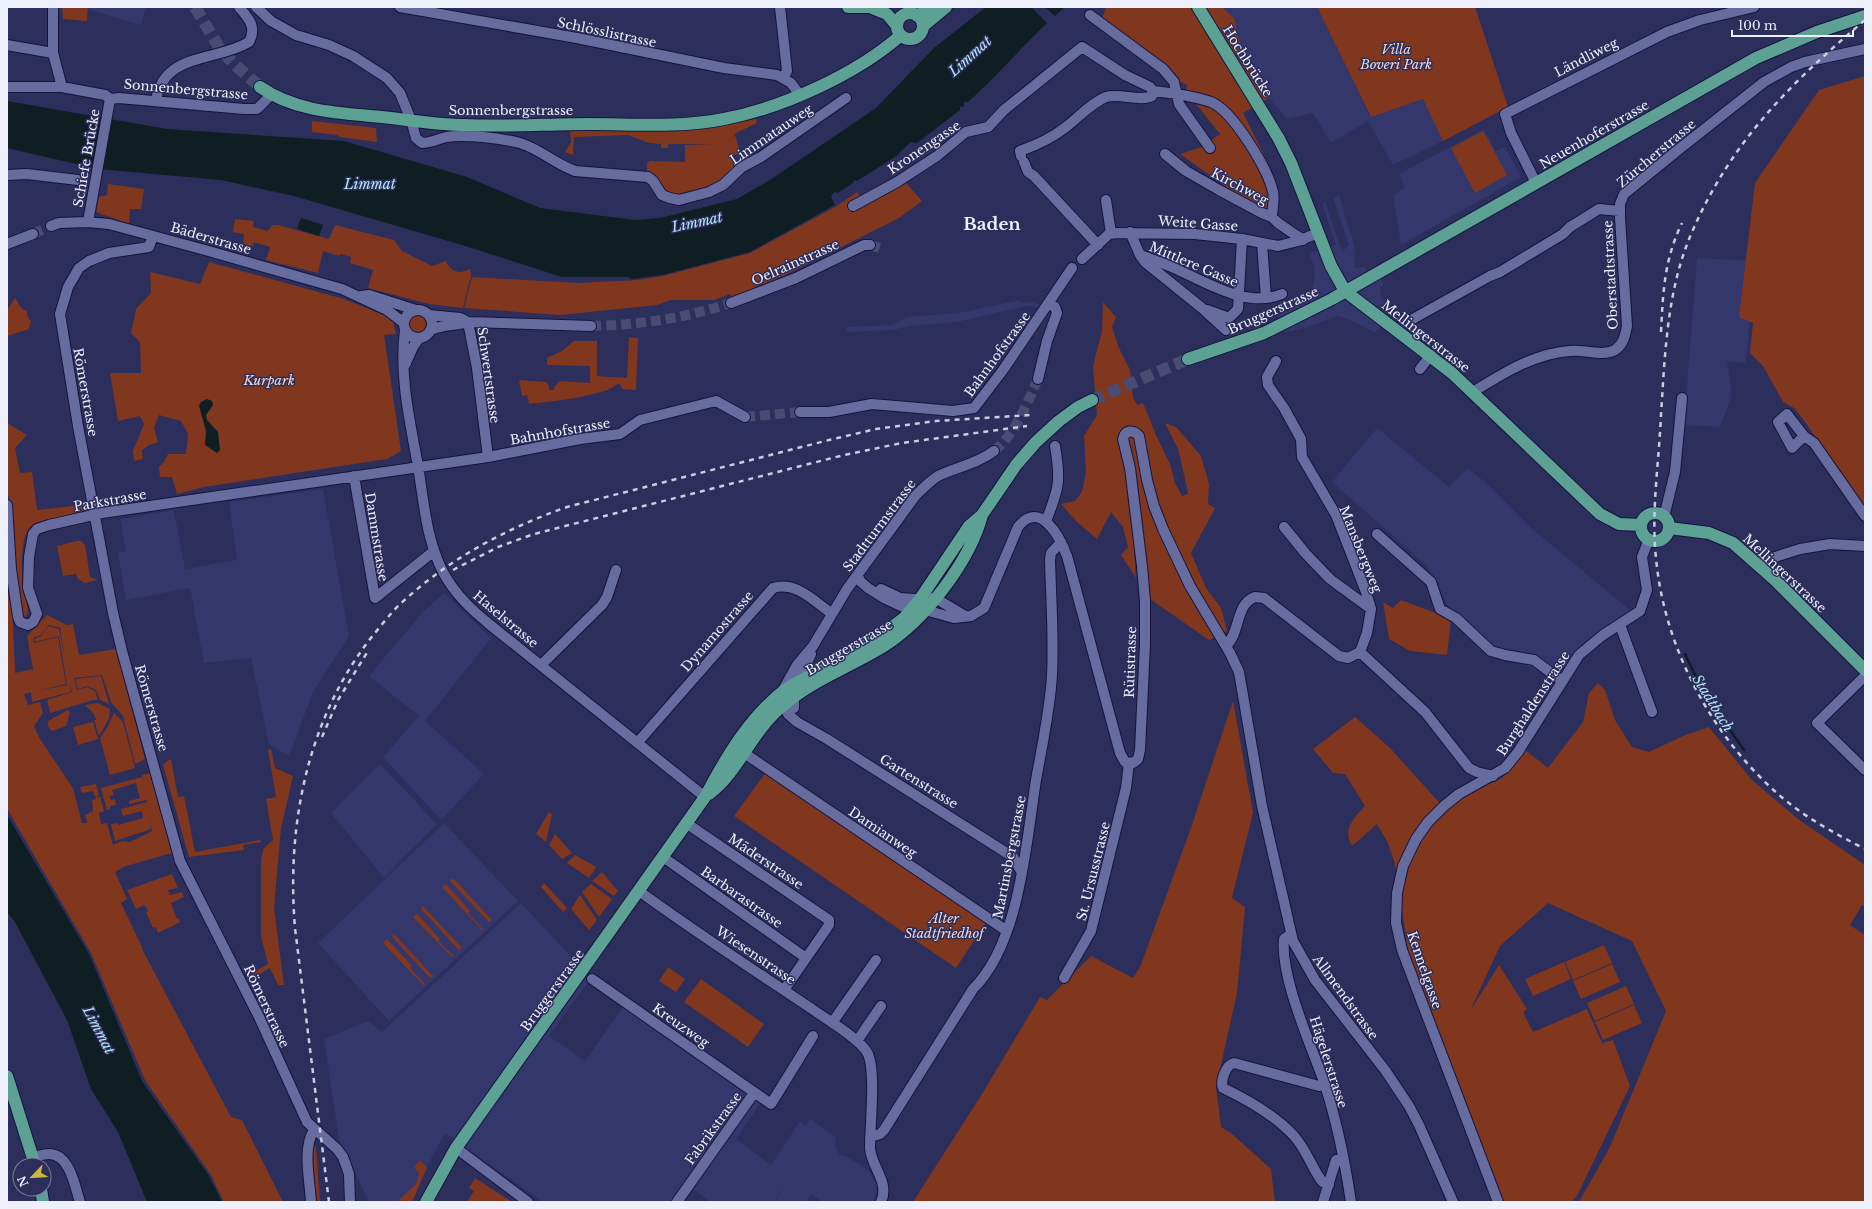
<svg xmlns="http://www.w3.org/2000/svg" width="1872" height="1209" font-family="'Libre Baskerville',serif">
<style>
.built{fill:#34376b}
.green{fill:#81371e}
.water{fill:#0f1e23}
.pier{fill:#2c2e5b}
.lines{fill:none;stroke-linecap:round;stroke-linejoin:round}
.stream{stroke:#0f1e23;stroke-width:2.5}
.minor-tunnel{stroke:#494b73;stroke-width:10;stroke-dasharray:10 5;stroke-linecap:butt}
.major-tunnel{stroke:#494b73;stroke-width:12;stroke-dasharray:12 6;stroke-linecap:butt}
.minor-casing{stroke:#15143f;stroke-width:12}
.major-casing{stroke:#15143f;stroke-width:14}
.minor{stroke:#676c9f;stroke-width:10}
.major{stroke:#5da094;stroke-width:12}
.rail{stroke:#cbcddf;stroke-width:2.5;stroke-dasharray:5 5;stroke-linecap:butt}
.labels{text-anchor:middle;stroke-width:3;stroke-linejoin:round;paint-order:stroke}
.street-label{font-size:13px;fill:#eef0fc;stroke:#2c2e5b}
.park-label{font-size:13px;font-style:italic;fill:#f1d9d2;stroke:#2c2e5b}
.water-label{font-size:14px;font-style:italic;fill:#b4e8f8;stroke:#2c2e5b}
.district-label{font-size:17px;font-weight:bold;fill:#eef0fc;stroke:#2c2e5b}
</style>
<rect width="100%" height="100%" fill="#2c2e5b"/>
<!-- built -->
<path class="built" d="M81,7H146L141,25Z
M1222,7H1317L1370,117L1423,99L1443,141L1393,165L1368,121L1331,143L1313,113L1287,119L1269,98L1243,56L1234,18Z
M1484,129L1496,151L1505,147L1521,177L1401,245L1393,196L1405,187L1399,174Z
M1339,195L1354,245L1355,268L1364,267L1384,283L1380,288L1381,297L1384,302L1394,309L1375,333L1355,322L1338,316L1305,328L1286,332L1277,316L1305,300L1313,286L1315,278L1314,266L1309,253L1336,245L1322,204L1325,202L1342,252L1349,245L1333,198Z
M1697,258L1754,261L1746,363L1727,361L1731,385L1730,401L1720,427L1684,425Z
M1020,300L1021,303L1030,302L1046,306L1043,309L1030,306L1022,307L957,322L909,326L894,330L847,332L846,327L893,325L907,317L958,313Z
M1377,428L1449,487L1467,468L1484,481L1530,527L1630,610L1622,619L1585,642L1555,678L1518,662L1460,629L1427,566L1332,482Z
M323,489L349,636L313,692L289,756L269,744L251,658L204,663L190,588L126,600L118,553L126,551L120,519L174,510L185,569L237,560L229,502Z
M444,593L491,638L425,721L484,774L441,820L383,757L419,716L369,676L422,613Z
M380,764L437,824L384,878L331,813Z
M444,823L518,901L389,1021L318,943Z
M521,903L591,978L549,1036L585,1061L624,1006L766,1095L736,1139L771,1165L800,1121L805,1126L810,1119L836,1137L835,1147L840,1155L848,1157L868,1170L877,1185L875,1198L873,1202H822L812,1194L805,1202H774L789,1180L773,1202H710L692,1188L682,1202H543L445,1133L412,1194L403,1202H369L339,1139L324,1039L368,1021L382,1032Z"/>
<!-- green -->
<path class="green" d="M62,7H88L87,21L63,19Z
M1106,7H1222L1234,18L1243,56L1269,98L1243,113L1269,165L1279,193L1267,212L1246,201L1180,154L1202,147L1220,134L1186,91L1187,85L1166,75L1102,19Z
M1317,7H1475L1508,107L1443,141L1423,99L1371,117Z
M1865,76V512L1806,423L1794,408L1783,402L1763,366L1750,353L1753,323L1739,317L1755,183L1819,90Z
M756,119L757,123L736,133L726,144L735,135L740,153L731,156L735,169L720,184L678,197L662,190L653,176L647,171V163L650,161L685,162V145L714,144H668V148H661V144L649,143L628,135L574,137L573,155L565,152L571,142L570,130C632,129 695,132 756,119Z
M312,121L376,128L377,142L340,137L338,135L312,132Z
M1483,131L1507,175L1475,193L1451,148Z
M905,182L922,201L899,218L787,274L732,297L730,294L714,300H671L657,305L560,315L464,308L472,277L578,283L638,280L663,276L750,253L837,206L857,192L865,203Z
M108,184L144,189L141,209H130L129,224L96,212L99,197L107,195Z
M235,219L254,221L253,227L268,231L272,225H278L329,239L335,225L394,240L402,251L432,266L446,261C451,272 459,275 470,269L471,276L463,308L429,304L368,288L373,270L350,263L351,257L341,254L339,256L323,251L318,273L266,260L270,247L254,242L253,246L243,244L244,234L233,232Z
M209,262L344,299L386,316L393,322L396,334L384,335L401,451L387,459L204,487L177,494L172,477H160L159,467L164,462L168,454H186L188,434L181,421L159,415L154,428L158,442L149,445L142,450L143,459L134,461L133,451L144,424L140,416L118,421L110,373H141L140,342L131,333L136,309L151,293L150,272L200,284Z
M15,298L22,309L27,311L28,318L31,321L29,329L7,336V310Z
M1103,302L1116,317L1112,327L1119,348L1130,370L1133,397L1137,405L1143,403L1156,435L1170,464L1175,483L1182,496L1188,494L1187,488L1178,449L1165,423L1176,427L1201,456L1209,484L1208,504L1215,508L1191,553L1206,588L1221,608L1227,631L1209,640L1150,599L1141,541L1134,551L1136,578L1121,555L1128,547L1123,527L1111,512L1097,539L1076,521L1061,504L1075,501L1082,492L1086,472L1084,436L1097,415L1093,366L1102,331Z
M408 324a9 9 0 1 1 18 0a9 9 0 1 1-18 0Z
M629,337L638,338L636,390L622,389L620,384H617C607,396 546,402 529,404L527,395L522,396L519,380L546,382L549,386V390H554L555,386L560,381L590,383V366L547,365V358L562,351L574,341H597V376L627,378Z
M7,423L27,435L15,448L20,473L32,472L37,510L83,505L85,513C73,516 43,520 33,525C20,532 21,570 23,583C23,593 28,603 28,613L25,617L21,612L14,561L12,513L7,489Z
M77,541H81L85,545L90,577L98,580L85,583L78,579L76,574L63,576L57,546Z
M7,590L12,602L15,673L33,669L27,636L47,615L67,625L73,624L79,655L116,649L145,759L135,764L123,716L111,702L102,675L74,678L77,690L87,687L95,691L98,700H93L50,713L47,700L72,692L70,685L71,692L32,702L31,692L67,685L59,636L35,642L34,639L41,636L48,626L59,629L65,659L60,628L48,625L41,635L33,638L34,643L58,637L66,684L24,694L28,705L40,702L43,713L34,726L40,739L73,788L82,823H87L85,815L93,811L92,800L96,799L93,791L82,793L80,787L96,784L99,795L97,796L98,798L100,796L104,811L99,813L101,824L107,823L113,845L122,841L130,842L152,831L149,816L151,829L115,841L111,824L117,823L118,825L143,818L142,811L123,816L121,809L147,802V800L129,804V801L140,798L136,783L112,790L114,795L110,796L111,800L115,799L116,805L110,806V809L107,810L101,788L142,777L145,792L142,775L150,773L172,853L126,866L115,872L127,899L121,903L142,947V949L231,1117L242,1120L283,1202H224L211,1175L145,1080L91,953L10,814L7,807Z
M1401,600L1451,619L1447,655L1410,651L1389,639L1383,602L1393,608Z
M101,676L109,704L100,700L96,690L87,686L78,689L75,679Z
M1598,683L1605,690L1615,720L1632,747L1649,752L1683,736L1709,727L1752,780L1798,819L1865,865V907L1862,905L1850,925L1865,935V1202H1579L1610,1147L1666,1011L1632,941L1548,903L1500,946L1470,1011L1499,965L1527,1009L1523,1012L1533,1032L1587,1009L1602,1043L1613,1040L1630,1086L1577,1196L1571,1202H1496L1402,967L1419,982L1408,950L1395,864L1388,843L1377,824L1352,846C1342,829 1354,818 1365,806L1345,774L1333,773L1313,749L1355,717L1390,748L1445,809L1464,796L1502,778L1513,766L1525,750L1548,768L1583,722L1589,693Z
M1233,701L1253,813L1232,898L1245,907L1237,993L1216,1087L1221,1127L1232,1134L1271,1169L1275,1202H913L982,1094L1040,997L1047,1000L1091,956L1133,978L1140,967L1191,828Z
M98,703L110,709L109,719L99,736L94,720H96L94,714L85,705Z
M68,710L70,713L66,726L52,731L48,726V721Z
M114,713L123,722L135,768L110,775L100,738L108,726Z
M93,722L98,739L78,745L73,727Z
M271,749L275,768L293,776L281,828L274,908L284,985H278L270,968L248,981L246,976L268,964L261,936V859L264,848L273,840L266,799L276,797L268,750Z
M171,759L178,797L184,796L195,852L260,840L261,842L243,845L244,850L189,857L163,765L167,761Z
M766,772L987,921L956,968L734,816Z
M549,812L552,814L546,842L536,834Z
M555,834L572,853L562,859L549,845Z
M575,855L596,867L589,878L567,863Z
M602,872L618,891L614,896L592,881Z
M172,874L178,888L168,890L170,895L182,892L184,897L171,903L177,919L179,918L180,922L158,933L156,927L153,928L146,912L148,911L145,905L136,909L127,890Z
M453,878L492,920L489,922L450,881Z
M544,883L567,908L563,912L541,887Z
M446,884L470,911L468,913L483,929L482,930L442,887Z
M591,884L612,899L599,917L582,892Z
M580,895L597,920L589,930L571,909Z
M423,906L462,948L459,950L421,909Z
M417,914L440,939L438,941L454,956L452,957L413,917Z
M394,934L433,976L430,978L392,937Z
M387,939L412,966L410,968L425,984L423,985L383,943Z
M1604,945L1612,963L1573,980L1565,962Z
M1564,962L1571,979L1533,996L1525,979Z
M1612,964L1620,982L1581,999L1573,981Z
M668,967L685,979L676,992L659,981Z
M701,979L764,1024L748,1047L684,1002Z
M1626,986L1634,1004L1595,1021L1587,1003Z
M1634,1005L1642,1023L1603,1040L1595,1022Z
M311,1147H316L320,1202H313Z
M420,1160L427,1168L412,1202H397L416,1184L419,1174L414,1167Z
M475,1178L512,1202H467L474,1191L469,1188Z"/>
<!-- water -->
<path class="water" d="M986,7H1065C1030,36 1002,72 968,102H964V106L960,107V110L917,143L911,142L900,152L898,155L857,181L854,180L853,183L838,193L834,192L831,197L835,205L750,252L662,275L631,279L628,277H562L462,245L294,196L221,180L98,169L7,148V101L167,129L344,141L467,177L540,208L635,220L660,218L737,199L770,180L876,108L934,48Z
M301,218L323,225L319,236L297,229Z
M207,399L212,401L213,405L206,415L207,420L218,432L220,450L217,453L205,445L206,431L199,406L201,402Z
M7,815L89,954L142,1081L209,1176L222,1202H147L118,1132L91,1089L67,1020L15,922L7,912Z"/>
<!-- pier -->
<path class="pier" d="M1031,7H1045L1056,17L1048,24Z"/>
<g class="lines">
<!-- stream -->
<path class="stream" d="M1685,654L1704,693L1744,750"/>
<!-- minor-tunnel -->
<path class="minor-tunnel" d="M33,234L51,226
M870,245L883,249
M591,326C641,325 684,318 731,303
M745,417L800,412
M994,451C1016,433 1026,405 1038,379"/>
<!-- major-tunnel -->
<path class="major-tunnel" d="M195,7L220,49L234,64L260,87
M1092,400L1188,359"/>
<!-- minor casing -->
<g class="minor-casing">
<path id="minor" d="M53,7V53L62,87
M256,7L271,21L296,35L329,45L353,56L387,78L400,93L411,120L416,138L422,143C430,143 438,139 446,137C466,134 500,138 520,143C540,149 555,164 575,171L648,177L653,181L662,195L670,198L679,200L709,192L723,185L742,167L761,157L846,98
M400,7L577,38L724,68L777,75L791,83L800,95
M780,7L787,71L784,77
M1090,15L1163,69L1174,82L1179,104L1210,148
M7,45L53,53
M7,87H62L105,95L110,99
M1153,91C1172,93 1193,96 1211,102C1233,111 1268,169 1273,192C1275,200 1272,209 1272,217
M110,99L119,98L244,109H257L271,95
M156,101C163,52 216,62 249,42C257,27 249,19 239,7
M1165,154L1186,171L1219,190L1262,213L1272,217L1278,223L1303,240
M1021,156L1020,151C1037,145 1052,138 1066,127C1079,117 1091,103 1106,97C1119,93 1141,102 1152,96L1153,91
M1024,162L1028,172L1034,176L1098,245
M7,175L27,174L78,180
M1536,183L1511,133L1505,114L1667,32L1700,20L1754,7
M1106,200L1111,233
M853,206L897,182L937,156L966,132L988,127L1004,110L1082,47L1125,75L1150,87L1153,91
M88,222L110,99
M51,226L59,223L88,222L109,224L205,250L342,289L387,310L404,323
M1130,232L1140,255L1145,262L1202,308L1226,330
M153,236L149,247L109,253L89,261L79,268L68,287L60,314L78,426L113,613L122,651L180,861L259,1017L307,1122L337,1149L343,1157L349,1174L350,1202
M1262,243L1266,298
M7,244L33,234
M1140,255C1151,259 1163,263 1174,268C1206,282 1247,309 1282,294
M1082,259L1109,234L1118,233L1195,234L1242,239L1278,246L1298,241L1318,233
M361,296L369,295L416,310
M731,303L796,278L864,245H870
M404 324a14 14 0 1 1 28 0a14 14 0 1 1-28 0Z
M1207,310L1229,318L1238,309L1242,239
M429,315L460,318L468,322
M1411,320L1490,276L1500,272L1563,234L1570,227L1599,209L1620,211
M468,322L477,368L488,457
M405,330C399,375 410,422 418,466C424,502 426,539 443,572C455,595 474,612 494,628L705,797
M431,330C442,324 456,326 468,322L591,326
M1276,361L1267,377L1268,385L1284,408L1301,439L1302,457L1336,515L1366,592L1371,609L1367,633L1360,652
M405,365L413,347L419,338
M1420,369L1431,355
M1038,379L1047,341L1057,313L1055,307L1049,304
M1473,392C1502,374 1533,354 1569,351C1583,349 1602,357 1615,350C1624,344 1625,335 1627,326L1620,218V204L1624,194L1678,150L1764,82L1791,67L1805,62L1865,49
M800,412H829L872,404L953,411L974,408L1003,370L1072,268
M1804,436L1792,448L1778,422L1787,414L1804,436L1814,443L1865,516
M994,451C977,464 956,467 938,476C930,481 923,488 916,495L847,589L813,646L797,665L782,692L784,704L788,714L797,722L827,739L1013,857L1021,871
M354,476L375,598L434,551
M7,505L11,569L18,617L20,622L28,625L33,622L37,614L28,588L29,557L33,534L37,529L49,525L102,513L488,457L580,439L620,434L640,420L716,401L745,417
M1664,517L1675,472L1682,398
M1046,521C1059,489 1061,480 1055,446
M1284,527L1306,554L1330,579L1371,609
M1377,534L1431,582L1440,609L1456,618L1491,651L1505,655L1534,660L1562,681
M1761,567L1766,560L1800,549L1830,544L1865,546
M857,575L861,582L868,588L884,598L901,606L925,610L954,618L971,616L984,608L1018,527C1040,499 1060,537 1067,556L1120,753L1125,762L1133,763L1138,759L1140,750L1145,644V601L1142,566L1130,468L1123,439C1125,430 1133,429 1139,436L1147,480L1154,506L1163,529L1190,586L1230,653L1239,672L1262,806L1293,941L1315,980L1385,1070L1409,1106L1419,1125L1453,1202
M881,589L900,598L914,599L935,598L967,617
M1620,625L1652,712
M1226,646C1241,632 1235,604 1255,597L1264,598L1339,656L1348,658L1360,652L1425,712L1469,768L1477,772L1493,776
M541,665L602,605L607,597L616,570
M1865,676L1817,723L1865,770
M794,708V690L811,654
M638,742L773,588C796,581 814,601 831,613
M744,753L1007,931
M686,823L829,920V925L784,990
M663,857L806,958
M639,891C695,932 754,970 812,1009C826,1019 862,1040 868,1054C876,1072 870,1125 870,1148C871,1167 890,1182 881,1202
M1290,935L1284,939C1280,977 1311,1045 1324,1082C1337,1121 1345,1162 1351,1202
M1064,978L1091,931L1126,788L1129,763
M592,979L771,1104L813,1036
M832,1023L876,960
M857,1041L881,1006
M1325,1084L1319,1086L1234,1063C1226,1065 1220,1080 1223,1088C1248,1100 1275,1115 1294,1136C1306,1149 1311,1166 1321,1180C1323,1183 1326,1184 1329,1185
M870,1137L880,1134L884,1130L973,989C1020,943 1026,843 1036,780C1042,746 1050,710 1052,675C1054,637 1051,598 1050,560L1051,553L1061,542
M456,1148L528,1202
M33,1157C38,1156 44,1154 49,1154C70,1154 75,1187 80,1202
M311,1202C310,1181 302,1148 314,1130
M677,1202L754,1093
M1323,1202L1336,1160L1343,1157
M1498,1202L1402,950L1396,923L1397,893L1403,866L1416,839L1428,822L1444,806L1459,794L1505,768L1518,752L1579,655L1603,635L1640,611L1647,590L1642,557L1649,539"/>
</g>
<!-- major casing -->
<g class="major-casing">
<path id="major" d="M848,7H876
M1198,7L1279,139L1291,163L1331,266L1345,291L1452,373L1600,514L1619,524L1641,525
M872,8L887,14L897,26
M897 26a13 13 0 1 1 26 0a13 13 0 1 1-26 0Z
M917,16L932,7
M923,26L946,7
M260,87C296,112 339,113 382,117C409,120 438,125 465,125C507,127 548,124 590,124C634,124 680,128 724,119C782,108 857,74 901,35
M1188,359L1264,333L1332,299L1756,58L1817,32L1865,16
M1641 527a14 14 0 1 1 28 0a14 14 0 1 1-28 0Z
M1669,528L1709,533L1733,543L1775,580L1865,670
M709,794C739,771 751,733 780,708C810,681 850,667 884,646C925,620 970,561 982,515
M7,1076L35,1165
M41,1189L43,1202
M426,1202L456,1148L705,797C726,757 752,713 789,687L879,637L904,618L920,599L969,526L982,515L1016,465L1036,442L1059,421L1078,407L1092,400"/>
</g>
<!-- minor -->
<use href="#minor" class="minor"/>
<!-- major -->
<use href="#major" class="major"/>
<!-- rail -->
<path class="rail" d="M1865,20C1791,83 1732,140 1692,232C1667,289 1665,353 1661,415C1659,462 1651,511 1656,558C1664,647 1711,735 1778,794C1804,817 1834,833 1865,849
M1661,332C1663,293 1664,260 1682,223
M453,570L498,547L534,534L844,455L902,443L1027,426
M322,737L338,700L368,651
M329,1202L295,928C286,821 309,711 379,628C388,617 397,606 408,597C454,556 510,527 567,507L829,440L876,429L936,421L1031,415"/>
</g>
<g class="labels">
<!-- street labels -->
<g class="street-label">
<text transform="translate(607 32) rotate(12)" y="5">Schlösslistrasse</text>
<text transform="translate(1586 57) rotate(-27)" y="5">Ländliweg</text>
<text transform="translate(1248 61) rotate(58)" y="5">Hochbrücke</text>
<text transform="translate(186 89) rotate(5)" y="5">Sonnenbergstrasse</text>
<text x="511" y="115">Sonnenbergstrasse</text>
<text transform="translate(771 134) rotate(-34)" y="5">Limmatauweg</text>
<text transform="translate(1594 134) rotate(-30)" y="5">Neuenhoferstrasse</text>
<text transform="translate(924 147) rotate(-34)" y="5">Kronengasse</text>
<text transform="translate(1656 153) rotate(-40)" y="5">Zürcherstrasse</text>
<text transform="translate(86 158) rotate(-80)" y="5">Schiefe Brücke</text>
<text transform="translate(1240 186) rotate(28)" y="5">Kirchweg</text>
<text transform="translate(1198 223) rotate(4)" y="5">Weite Gasse</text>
<text transform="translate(211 238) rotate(16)" y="5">Bäderstrasse</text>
<text transform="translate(795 262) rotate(-24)" y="5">Oelrainstrasse</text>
<text transform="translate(1194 264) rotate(23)" y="5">Mittlere Gasse</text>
<text transform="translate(1610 275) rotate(-93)" y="5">Oberstadtstrasse</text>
<text transform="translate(1273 310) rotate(-24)" y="5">Bruggerstrasse</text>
<text transform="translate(1426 336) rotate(38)" y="5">Mellingerstrasse</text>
<text transform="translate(997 354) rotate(-54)" y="5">Bahnhofstrasse</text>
<text transform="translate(489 375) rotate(82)" y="5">Schwertstrasse</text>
<text transform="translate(86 392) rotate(80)" y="5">Römerstrasse</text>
<text transform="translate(560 431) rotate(-10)" y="5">Bahnhofstrasse</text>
<text transform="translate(110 500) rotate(-10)" y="5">Parkstrasse</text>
<text transform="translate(879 525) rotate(-53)" y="5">Stadtturmstrasse</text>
<text transform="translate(377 537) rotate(81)" y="5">Dammstrasse</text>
<text transform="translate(1361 549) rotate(68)" y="5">Mansbergweg</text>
<text transform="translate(1785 573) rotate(43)" y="5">Mellingerstrasse</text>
<text transform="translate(506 619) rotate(40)" y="5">Haselstrasse</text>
<text transform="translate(717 631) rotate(-49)" y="5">Dynamostrasse</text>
<text transform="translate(849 647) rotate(-30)" y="5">Bruggerstrasse</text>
<text transform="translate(1130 662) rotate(-88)" y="5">Rütistrasse</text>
<text transform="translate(1533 703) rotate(-57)" y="5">Burghaldenstrasse</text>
<text transform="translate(152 708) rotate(74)" y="5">Römerstrasse</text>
<text transform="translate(919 781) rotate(32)" y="5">Gartenstrasse</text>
<text transform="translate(883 832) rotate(34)" y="5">Damianweg</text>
<text transform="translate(1009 857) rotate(-79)" y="5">Martinsbergstrasse</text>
<text transform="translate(766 861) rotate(34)" y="5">Mäderstrasse</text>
<text transform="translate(1093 871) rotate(-76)" y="5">St. Ursusstrasse</text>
<text transform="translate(742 897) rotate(35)" y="5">Barbarastrasse</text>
<text transform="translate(756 955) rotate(34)" y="5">Wiesenstrasse</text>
<text transform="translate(1425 970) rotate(71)" y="5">Kennelgasse</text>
<text transform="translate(552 990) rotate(-54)" y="5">Bruggerstrasse</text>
<text transform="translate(1346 997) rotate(54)" y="5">Allmendstrasse</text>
<text transform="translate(267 1006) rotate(65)" y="5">Römerstrasse</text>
<text transform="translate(681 1025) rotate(35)" y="5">Kreuzweg</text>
<text transform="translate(1329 1062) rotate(72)" y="5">Hägelerstrasse</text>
<text transform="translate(713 1128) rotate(-54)" y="5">Fabrikstrasse</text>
</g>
<!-- park labels -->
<g class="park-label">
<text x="1396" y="54">Villa<tspan x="1396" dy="15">Boveri Park</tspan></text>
<text x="269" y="385">Kurpark</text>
<text x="944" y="923">Alter<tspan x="944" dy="15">Stadtfriedhof</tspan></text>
</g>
<!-- water labels -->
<g class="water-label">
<text transform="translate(970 56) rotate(-42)" y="5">Limmat</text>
<text x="370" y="189">Limmat</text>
<text transform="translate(697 222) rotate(-12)" y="5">Limmat</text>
<text transform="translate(1713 703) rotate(58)" y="5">Stadtbach</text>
<text transform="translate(99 1030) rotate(62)" y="5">Limmat</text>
</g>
<!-- district labels -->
<g class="district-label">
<text x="992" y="230">Baden</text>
</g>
</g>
<!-- border -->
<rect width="1872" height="1209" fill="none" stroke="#eef0fc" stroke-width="16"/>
<!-- north arrow -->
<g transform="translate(32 1177) rotate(245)"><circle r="19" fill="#2c2e5b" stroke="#7a7c9b"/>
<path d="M0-3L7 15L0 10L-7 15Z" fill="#cfb837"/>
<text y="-6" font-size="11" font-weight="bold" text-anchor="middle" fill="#eef0fc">N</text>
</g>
<!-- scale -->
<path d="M1732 30v6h121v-6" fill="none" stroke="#eef0fc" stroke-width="2"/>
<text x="1738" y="30" font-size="12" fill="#eef0fc" stroke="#2c2e5b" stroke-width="3" paint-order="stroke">100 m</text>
</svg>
